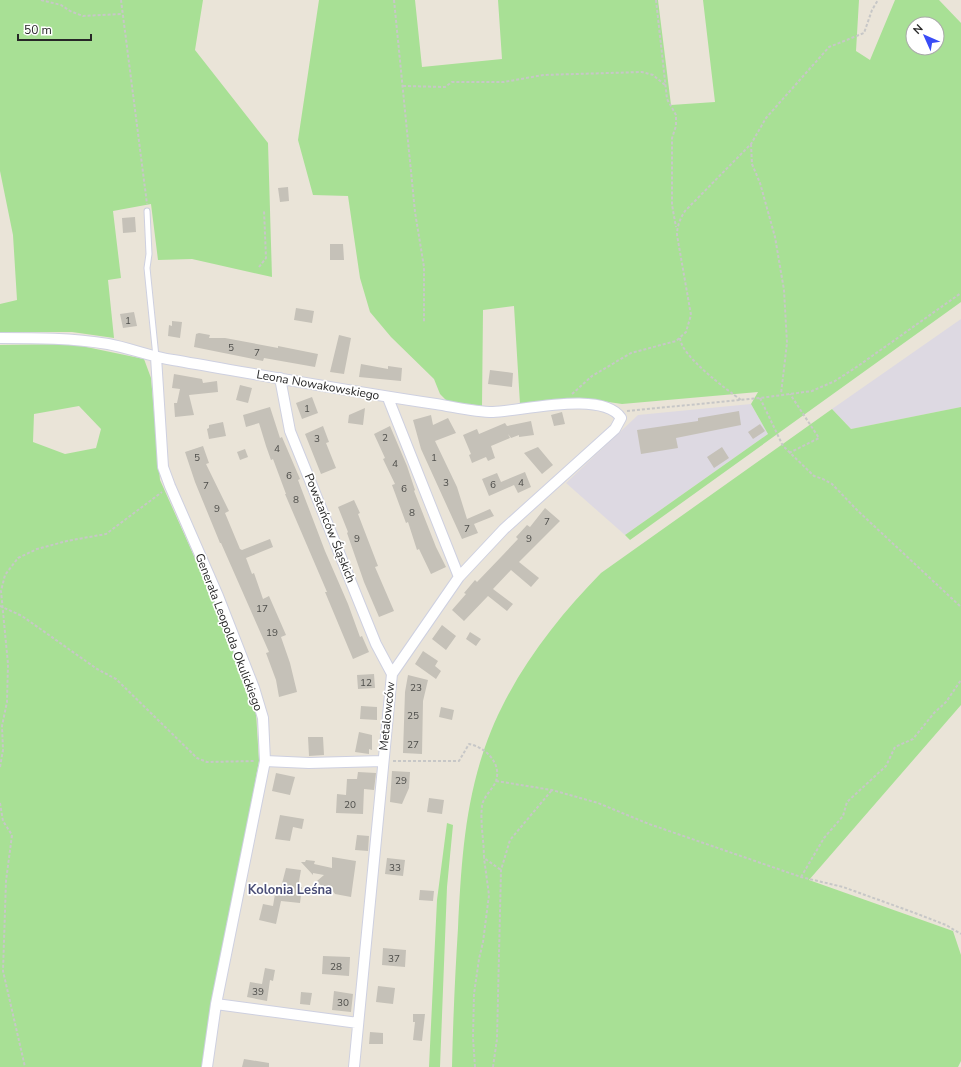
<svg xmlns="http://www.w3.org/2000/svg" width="961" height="1067" font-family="'Nunito Sans',sans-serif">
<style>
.industrial{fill:#ddd9e2}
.green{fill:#a8e095;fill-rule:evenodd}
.building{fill:#c5c1b8}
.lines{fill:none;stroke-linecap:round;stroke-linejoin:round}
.lane-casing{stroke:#ced0e0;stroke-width:7}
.street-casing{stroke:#ced0e0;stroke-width:12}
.path{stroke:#c7c7c7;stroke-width:2;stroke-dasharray:3 2;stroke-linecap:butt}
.lane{stroke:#fff;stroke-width:5}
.street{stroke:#fff;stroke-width:10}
.labels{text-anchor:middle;stroke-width:3.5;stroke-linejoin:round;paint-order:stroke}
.number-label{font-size:10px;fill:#4e4e4b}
.street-label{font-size:12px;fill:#272727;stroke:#fff}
.neighbourhood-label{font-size:13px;font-weight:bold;fill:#494d76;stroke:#fff}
</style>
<rect width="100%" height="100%" fill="#eae4d8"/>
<!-- industrial -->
<path class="industrial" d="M961,319V407L851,429L832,409Z
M751,404L768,434L625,535L566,483L638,415Z"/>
<!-- green -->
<path class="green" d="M0,0H203L195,50L268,143L272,277L192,259L158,260L151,204L113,211L121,278L108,280L114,338L72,332H0V304L17,300L13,235L0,171Z
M319,0H415L422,67L502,59L498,0H658L671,105L715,102L703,0H859L856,51L870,60L895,0H939L961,23V302L630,540L625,535L768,434L751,404L758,392L622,404L595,400L520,404L514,306L483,310L482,406L447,401L440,394L434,379L391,337L370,312L360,278L348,196L313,195L298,140ZM913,24H937V48H913Z
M72,344L144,359L151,378L160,480L215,603L256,713L259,761L211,1016L203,1067H0V345ZM79,406L101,429L96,448L65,454L33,442L34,414Z
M961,407V705L809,880L953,931L961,955V1061L958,1067H452C453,1021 455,975 458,928C461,870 464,812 482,756C504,686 551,624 601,573L832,409L851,429Z
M447,823L453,825L447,887L440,1067H429L437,900Z"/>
<!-- building -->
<path class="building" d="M288,187L289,201L280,202L278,188Z
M135,217L136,232L123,233L122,218Z
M330,244H343L344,260H330Z
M296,308L314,311L312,323L294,320Z
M134,312L137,326L123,328L120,314Z
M172,321L182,322L180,338L168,336L169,325L172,326Z
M199,333L210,335L209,338H225L278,348V346L318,354L315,367L264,358L263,361L194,347L196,334Z
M339,335L351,338L344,374L330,372Z
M361,364L388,369V366L402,368L401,381L359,377Z
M490,370L513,373L512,387L488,384Z
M174,374L202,379L203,383L217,381L218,392L189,395L194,415L175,417L174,403H177L180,389L172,388Z
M240,385L252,388L248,403L236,400Z
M312,397L318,413L302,419L296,403Z
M270,407L280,438L282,437L300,479L298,480L325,551L348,604L360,637L362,636L369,652L353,659L325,592H327L285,494H286L273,459L271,460L266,446L259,423L246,427L243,415Z
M365,408L363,425L348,423L349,415Z
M739,411L741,425L676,438L678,448L641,454L637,430L698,421V418Z
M562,412L565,424L554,426L551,415Z
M431,415L433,425L448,418L456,433L435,441L457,487L467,519L490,509L494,516L474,524L478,533L462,539L421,449L413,420Z
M531,421L534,435L519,437V435L511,438L508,434L510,438L491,446L495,458L488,461L486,457L472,463L469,455L471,454L463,435L477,429L479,434L505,423L507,426Z
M223,422L226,436L209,439L207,429L209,428V425Z
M760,424L765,431L753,439L748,432Z
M323,426L329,442L326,443L336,468L321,474L305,434Z
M390,426L407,466L415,490L414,491L436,547L446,567L431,574L419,549L417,550L408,522L406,523L392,485L395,484L383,459L385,458L374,434Z
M203,446L209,463L206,464L229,511L225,513L240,549L242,550L270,539L273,547L246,558L252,574L254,573L263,599L269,596L286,635L281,637L290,663L297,692L279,697L276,680L266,653L269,652L221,543H220L195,482L185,452Z
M538,447L553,465L542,474L524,453Z
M722,447L729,458L714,468L707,457Z
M245,449L248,457L240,460L237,452Z
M525,472L531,487L518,493L514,485L489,496L482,479L497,473L501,482Z
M354,500L360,513L358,514L378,566L375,567L394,611L379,617L364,582L347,533L348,532L338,507Z
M545,508L560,521L519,562L539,578L531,587L511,570L493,589L513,604L507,611L488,596L464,621L452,610L466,594L464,593L475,580L477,582L501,557L518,539L516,537L527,525L530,527Z
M442,625L456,636L446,650L432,639Z
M470,632L481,639L476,646L466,639Z
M423,651L438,661L435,666L441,671L436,679L415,664Z
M374,674L375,688L358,689L357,675Z
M408,675L428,680L423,701L422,754L403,753L405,692Z
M361,706L377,707V720L360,719Z
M441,707L454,710L452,720L439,717Z
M359,732L372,735V750L369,749V754L355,752Z
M308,737H323L324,755L309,756Z
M392,771L410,772L409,788L402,804L390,802Z
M358,772L376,773L374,790L364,789L363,814L336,813L337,794L346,795L347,779H357Z
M276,773L295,777L290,795L272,791Z
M429,798L444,800L442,814L427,812Z
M280,815L304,819L302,829L293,827L290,841L275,839Z
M357,835L369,836L368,851L355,850Z
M332,857L356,861L351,897L335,894L329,886L324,889L317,881L324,875L313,873V875L301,862H305L306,860L315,861L314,864L332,868Z
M387,858L405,860L403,876L385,874Z
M286,868L301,870L298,887H302L300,903L281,901L276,924L259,920L263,904L273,906L275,894L279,895Z
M420,890L434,891L433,901L419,900Z
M383,948L406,950L405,967L382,965Z
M323,956L350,957L349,976L322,974Z
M265,968L275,970L273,981L270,980L267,1001L247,997L250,982L262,984Z
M378,986L395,988L393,1004L376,1002Z
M334,991L353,994L351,1012L332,1010Z
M301,992L312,993L310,1005L300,1004Z
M413,1014H425L422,1041L413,1040L415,1022H413Z
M370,1032L383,1033V1044H369Z
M244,1059L269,1063V1067H242Z"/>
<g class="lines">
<!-- lane casing -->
<g class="lane-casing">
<path id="lane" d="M147,211L149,254L147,268L156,357"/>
</g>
<!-- street casing -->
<g class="street-casing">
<path id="street" d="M0,338C36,338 72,338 108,344C130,348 151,357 173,360C260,375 348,391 436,404C455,407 475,412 493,412C522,411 603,390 621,418L615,429L504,529L459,577L392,674L354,1067
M156,357L163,467L170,486L218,596L254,688L263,718L265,761L216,1004L207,1067
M280,378L290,431L376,644L392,674
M388,398L459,577
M265,761L309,763L383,761
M216,1004L358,1023"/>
</g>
<!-- path -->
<path class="path" d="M41,0L61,5L70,11L83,16L121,14
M121,0L147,204
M394,0L415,212L424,267V323
M656,0L667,99L676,115V126L672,138V205L676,227
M403,86L445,87L452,82H504L543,75L642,72L653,75L665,85
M751,144L752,164L760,183L775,237L784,290L787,343L781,394
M259,267L266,258L264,210
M680,338C681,356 726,389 741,400
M572,394L592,376L631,353L676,341L686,332L691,315L677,235C677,226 680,219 685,211L751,144L766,118L829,47L864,33L872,10L878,0
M760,398L783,446L814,476L823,479L832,484L858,511L961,607
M627,411L760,398L812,391L835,381L858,366L961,293
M789,453L819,438L790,394
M0,606L22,616L97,669L116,679L197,758L207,762L255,761
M393,761H459L469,744C485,747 502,763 496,781C493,789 483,797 482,806C480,822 484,841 484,858L501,870
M0,767L3,750L2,726L7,702L8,664L1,591L5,575L18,558L37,549L67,541L106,534L162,492
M496,781L552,790L598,803L649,824L801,877L843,887L915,913L946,925L961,934
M0,803L3,821L12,835L6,881L3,971L25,1067
M801,877L824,838L843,816L847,802L886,766L895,747L913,739L934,713L946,702L961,680
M475,1067L473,1038L474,994L479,959L483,942L489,895L484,858
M493,1067L497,1039L501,870L510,840L552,790"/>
<!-- lane -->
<use href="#lane" class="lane"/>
<!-- street -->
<use href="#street" class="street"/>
</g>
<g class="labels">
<!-- number labels -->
<g class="number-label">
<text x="128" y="324">1</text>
<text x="231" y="351">5</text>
<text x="257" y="356">7</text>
<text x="307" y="412">1</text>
<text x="385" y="441">2</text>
<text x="317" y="442">3</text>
<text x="277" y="452">4</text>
<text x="197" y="461">5</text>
<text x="434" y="461">1</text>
<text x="395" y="467">4</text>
<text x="289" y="479">6</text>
<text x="446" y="486">3</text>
<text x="521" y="486">4</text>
<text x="493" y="488">6</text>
<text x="206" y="489">7</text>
<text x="404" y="492">6</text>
<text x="296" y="503">8</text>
<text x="217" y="512">9</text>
<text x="412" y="516">8</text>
<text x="547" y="525">7</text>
<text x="467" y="532">7</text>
<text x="357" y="542">9</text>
<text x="529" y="542">9</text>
<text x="262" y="612">17</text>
<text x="272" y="636">19</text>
<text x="366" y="686">12</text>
<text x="416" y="691">23</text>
<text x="413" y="719">25</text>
<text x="413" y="748">27</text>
<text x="401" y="784">29</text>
<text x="350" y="808">20</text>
<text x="395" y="871">33</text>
<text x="394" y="962">37</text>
<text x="336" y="970">28</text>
<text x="258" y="995">39</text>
<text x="343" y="1006">30</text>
</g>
<!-- street labels -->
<g class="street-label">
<text transform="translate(318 385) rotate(10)" y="4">Leona Nowakowskiego</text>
<text transform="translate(330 528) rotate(68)" y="4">Powstańców Śląskich</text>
<text transform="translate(229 632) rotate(69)" y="4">Generała Leopolda Okulickiego</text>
<text transform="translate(387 716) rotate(-84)" y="4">Metalowców</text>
</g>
<!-- neighbourhood labels -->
<g class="neighbourhood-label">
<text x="290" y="894">Kolonia Leśna</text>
</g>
</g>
<!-- north arrow -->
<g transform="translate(925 36) rotate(315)"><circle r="19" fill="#ffffff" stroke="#a9a9a9"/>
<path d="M0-3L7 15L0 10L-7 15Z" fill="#394cf6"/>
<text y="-6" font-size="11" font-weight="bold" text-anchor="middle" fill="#272727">N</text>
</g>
<!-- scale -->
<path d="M18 34v6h73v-6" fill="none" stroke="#272727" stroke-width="2"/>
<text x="24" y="34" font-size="12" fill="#272727" stroke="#ffffff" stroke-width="3" paint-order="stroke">50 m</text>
</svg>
